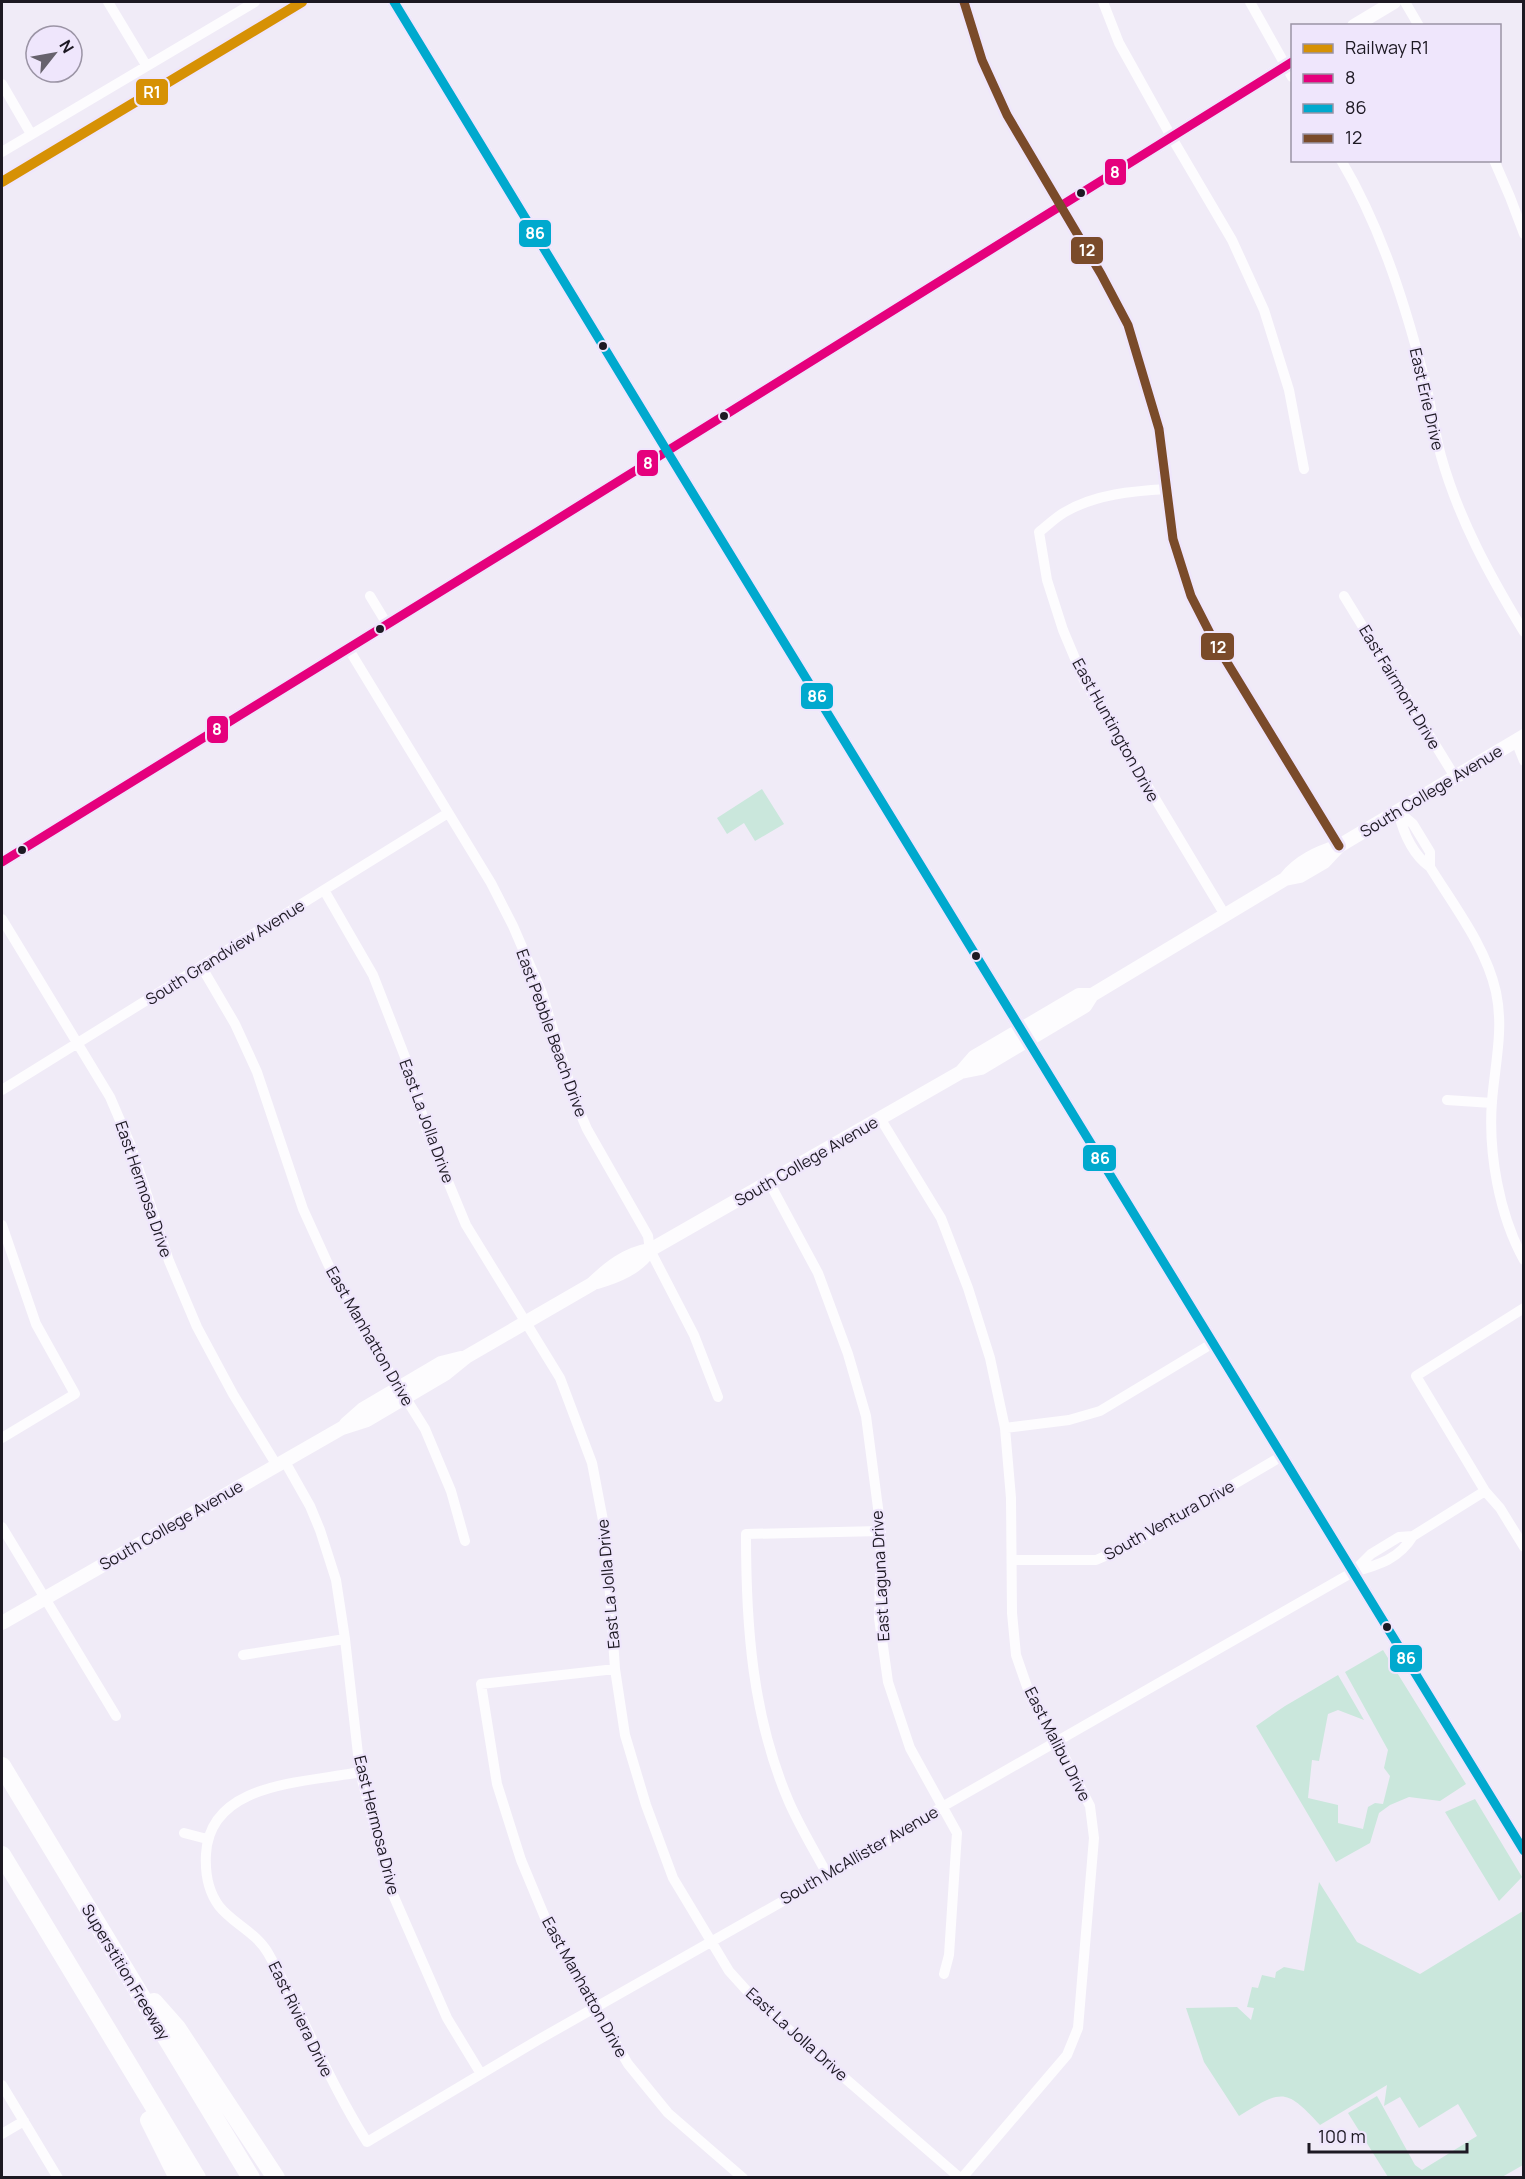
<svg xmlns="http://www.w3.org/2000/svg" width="1525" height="2179" font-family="Manrope,sans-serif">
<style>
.green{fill:#cae7dc}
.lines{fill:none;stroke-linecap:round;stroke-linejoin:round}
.street{stroke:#fdfcfe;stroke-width:10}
.secondary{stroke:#fdfcfe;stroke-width:14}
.highway{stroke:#fdfcfe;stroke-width:18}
.bus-1-casing{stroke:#efe6fc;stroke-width:14}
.bus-2-casing{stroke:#efe6fc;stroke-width:14}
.bus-3-casing{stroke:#efe6fc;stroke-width:14}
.bus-1{stroke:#e5007d;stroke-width:9}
.bus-2{stroke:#00a9ce;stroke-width:9}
.bus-3{stroke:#7a4b2a;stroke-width:9}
.rail-1-casing{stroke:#efe6fc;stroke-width:15}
.rail-1{stroke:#d69105;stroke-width:10}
.bus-dot{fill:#1d1923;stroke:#efe6fc;stroke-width:2}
.labels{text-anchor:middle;stroke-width:4.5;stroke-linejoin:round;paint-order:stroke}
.street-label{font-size:16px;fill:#1d1923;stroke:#efe6fc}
.line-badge{stroke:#efe6fc;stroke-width:2}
.badge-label{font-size:16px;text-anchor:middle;font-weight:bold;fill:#fff}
</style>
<rect width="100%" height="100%" fill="#f0ebf7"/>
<!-- green -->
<path class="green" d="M762,789L784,824L755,841L744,823L727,834L717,818Z
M1383,1650L1466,1784L1440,1801L1409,1797L1390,1805L1379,1813L1370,1843L1336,1862L1256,1726L1285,1706L1338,1675L1364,1720L1338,1710L1328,1714L1319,1761L1312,1760L1308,1798L1338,1805V1823L1363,1829L1368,1807L1375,1803L1383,1804L1390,1776L1384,1768L1388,1750L1345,1672Z
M1475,1799L1522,1877L1499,1901L1445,1812Z
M1319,1882L1357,1942L1420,1974L1523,1911V2165L1502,2177H1388L1348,2113L1377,2096L1415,2165L1422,2170L1477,2136L1458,2104L1419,2128L1400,2097L1384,2106L1387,2085L1320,2125C1285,2087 1282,2090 1239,2116L1204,2062L1186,2008L1237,2007L1251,2020L1254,2008L1247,2007L1252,1987L1258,1988L1262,1975L1275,1978L1276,1972L1284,1967L1304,1971Z"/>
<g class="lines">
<!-- street -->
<path class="street" d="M108,2L146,65
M964,2L982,60L1007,115L1101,274L1128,325L1159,429L1173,539L1191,596L1214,641L1339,846
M1103,2L1119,43L1172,138L1232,240L1264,310L1289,390L1304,469
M1250,2L1292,77
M1405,2L1419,26
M2,84L31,134
M2,152L255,2
M1341,160C1383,231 1407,310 1427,389C1432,411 1435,434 1441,456C1459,520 1490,576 1524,632
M1494,160L1510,197L1524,234
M1167,489C1133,491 1096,494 1065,512C1056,517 1047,526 1039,532L1047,580L1063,630L1084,680L1225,915
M370,596L387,624
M1344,596L1455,777
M348,648L491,883L513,926L542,993L575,1101L587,1129L648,1236L650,1250L694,1335L718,1397
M1516,741L1524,761
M1398,811C1403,832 1412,854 1430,867C1454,906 1486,947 1496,992C1504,1029 1495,1064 1492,1101C1488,1152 1499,1215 1524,1260
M1398,811L1413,824L1430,852V867
M324,890L373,975L405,1057L427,1131L466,1225L560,1378L592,1463L606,1536L615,1669L625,1735L646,1805L673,1878L729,1971L757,2002L960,2178
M2,919L110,1097L131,1146L169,1261L197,1327L233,1394L276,1464
M201,966L235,1024L257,1072L303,1209L328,1264L360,1325L425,1429L451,1491L465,1541
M2,1090L448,813
M1447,1100L1492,1103
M880,1118L941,1218L968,1288L990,1358L1005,1428L1011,1498L1012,1613L1016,1655L1032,1701L1057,1742L1090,1806L1094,1838L1078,2028L1067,2055L962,2178
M769,1182L818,1273L848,1354L866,1416L881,1531L879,1618L888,1682L910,1748L957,1833L949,1955L944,1974
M2,1225L36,1324L75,1394L2,1438
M1524,1308L1416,1376L1485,1491L1500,1508L1524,1547
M1005,1428L1069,1420L1100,1411L1213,1343
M284,1460L310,1506L320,1530L336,1580L345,1639L360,1772L391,1890L447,2018L481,2074
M2,1527L116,1716
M1012,1560H1096L1131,1545L1282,1456
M1354,1571L1371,1554L1399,1537L1413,1536L1485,1491
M243,1655L345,1639
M615,1669L481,1684L497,1784L521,1860L551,1932L628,2064L668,2113L743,2178
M360,1772C306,1783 210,1781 206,1854C205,1872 207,1890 219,1906C232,1923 257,1933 268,1953C303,2015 329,2082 367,2142L538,2040L887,1842L942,1807L1353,1572C1379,1565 1399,1559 1413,1536
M184,1833L207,1839
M827,1874C814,1850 800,1827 789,1802C752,1716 746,1626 746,1534L881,1531
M2,2085L58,2178
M2,2134L24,2121"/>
<!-- secondary -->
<path class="secondary" d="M394,2L681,474L1524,1851
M1354,26L1394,2
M2,862L537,532L1292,62
M1285,879C1299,861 1318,853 1339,846L1524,736
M961,1072L974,1057L1079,995H1092
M597,1282C618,1276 637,1268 650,1250
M346,1424L363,1409L441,1363L461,1358
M2,1623L342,1428L367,1420L445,1374L466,1357L592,1284C609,1268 626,1254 650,1250L961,1072L981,1068L1085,1006L1092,995L1285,879L1300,876L1324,862L1339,846"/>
<!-- highway -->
<path class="highway" d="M2,1766L251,2178
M2,1855L197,2178
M154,2002L177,2028L276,2178
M149,2120L178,2178"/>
<!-- bus-1 casing -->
<g class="bus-1-casing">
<path id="bus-1" d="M2,862L537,532L1292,62"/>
</g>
<!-- bus-2 casing -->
<g class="bus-2-casing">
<path id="bus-2" d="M394,2L681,474L1524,1851"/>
</g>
<!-- bus-3 casing -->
<g class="bus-3-casing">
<path id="bus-3" d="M964,2L982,60L1007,115L1101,274L1128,325L1159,429L1173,539L1191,596L1214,641L1339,846"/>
</g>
<!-- bus-1 -->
<use href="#bus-1" class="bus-1"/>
<!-- bus-2 -->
<use href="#bus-2" class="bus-2"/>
<!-- bus-3 -->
<use href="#bus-3" class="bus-3"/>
<!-- rail-1 casing -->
<g class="rail-1-casing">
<path id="rail-1" d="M2,182L302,2"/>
</g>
<!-- rail-1 -->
<use href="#rail-1" class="rail-1"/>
</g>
<!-- markers -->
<g class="bus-dot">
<circle cx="1081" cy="193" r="5"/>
<circle cx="603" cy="346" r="5"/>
<circle cx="724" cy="416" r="5"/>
<circle cx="380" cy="629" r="5"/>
<circle cx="22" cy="850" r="5"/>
<circle cx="976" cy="956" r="5"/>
<circle cx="1387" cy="1627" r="5"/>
</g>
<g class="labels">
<!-- street labels -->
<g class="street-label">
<text transform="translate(1427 399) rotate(77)" y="6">East Erie Drive</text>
<text transform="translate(1400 687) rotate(59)" y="6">East Fairmont Drive</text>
<text transform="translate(1116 730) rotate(61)" y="6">East Huntington Drive</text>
<text transform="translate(1431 791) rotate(-31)" y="6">South College Avenue</text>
<text transform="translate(225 952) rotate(-32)" y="6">South Grandview Avenue</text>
<text transform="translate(552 1033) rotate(70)" y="6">East Pebble Beach Drive</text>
<text transform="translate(427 1121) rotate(70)" y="6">East La Jolla Drive</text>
<text transform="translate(806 1161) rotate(-30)" y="6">South College Avenue</text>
<text transform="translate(144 1189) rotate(71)" y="6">East Hermosa Drive</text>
<text transform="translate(370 1336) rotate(60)" y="6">East Manhatton Drive</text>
<text transform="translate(1169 1520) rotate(-29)" y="6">South Ventura Drive</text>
<text transform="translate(171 1525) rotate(-30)" y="6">South College Avenue</text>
<text transform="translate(880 1576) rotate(-93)" y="6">East Laguna Drive</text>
<text transform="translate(608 1584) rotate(-95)" y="6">East La Jolla Drive</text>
<text transform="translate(1058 1744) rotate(63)" y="6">East Malibu Drive</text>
<text transform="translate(377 1825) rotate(76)" y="6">East Hermosa Drive</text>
<text transform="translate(859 1855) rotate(-30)" y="6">South McAllister Avenue</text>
<text transform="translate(126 1972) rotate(59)" y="6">Superstition Freeway</text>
<text transform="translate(585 1987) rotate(61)" y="6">East Manhatton Drive</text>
<text transform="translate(301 2019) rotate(64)" y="6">East Riviera Drive</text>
<text transform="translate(797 2034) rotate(42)" y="6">East La Jolla Drive</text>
</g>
</g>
<g class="line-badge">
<rect x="135" y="78" width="34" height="28" rx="6" fill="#d69105"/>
<rect x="1104" y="158" width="23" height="28" rx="6" fill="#e5007d"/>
<rect x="518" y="219" width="34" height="29" rx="6" fill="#00a9ce"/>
<rect x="1070" y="236" width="34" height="29" rx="6" fill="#7a4b2a"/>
<rect x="636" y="449" width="23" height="28" rx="6" fill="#e5007d"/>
<rect x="1200" y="632" width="35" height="29" rx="6" fill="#7a4b2a"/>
<rect x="800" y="682" width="34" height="28" rx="6" fill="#00a9ce"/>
<rect x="206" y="715" width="23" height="29" rx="6" fill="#e5007d"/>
<rect x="1082" y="1144" width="35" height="28" rx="6" fill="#00a9ce"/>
<rect x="1389" y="1644" width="34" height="29" rx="6" fill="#00a9ce"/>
</g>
<g class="badge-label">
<text x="152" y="98">R1</text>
<text x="1115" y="178">8</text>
<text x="535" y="239">86</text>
<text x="1087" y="256">12</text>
<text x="648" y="469">8</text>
<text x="1218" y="653">12</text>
<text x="817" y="702">86</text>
<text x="217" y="735">8</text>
<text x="1100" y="1164">86</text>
<text x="1406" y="1664">86</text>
</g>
<!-- border -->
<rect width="1525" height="2179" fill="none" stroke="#1d1923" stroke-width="6"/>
<!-- legend -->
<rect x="1291" y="24" width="210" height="138" fill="#efe6fc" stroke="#9b94a5" stroke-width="1.5"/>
<rect x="1303" y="44" width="30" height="9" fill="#d69105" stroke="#9b94a5" stroke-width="1.5"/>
<text x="1345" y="54" font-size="18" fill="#1d1923">Railway R1</text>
<rect x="1303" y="74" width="30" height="9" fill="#e5007d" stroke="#9b94a5" stroke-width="1.5"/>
<text x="1345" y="84" font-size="18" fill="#1d1923">8</text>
<rect x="1303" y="104" width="30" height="9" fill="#00a9ce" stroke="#9b94a5" stroke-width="1.5"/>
<text x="1345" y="114" font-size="18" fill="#1d1923">86</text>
<rect x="1303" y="134" width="30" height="9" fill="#7a4b2a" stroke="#9b94a5" stroke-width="1.5"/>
<text x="1345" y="144" font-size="18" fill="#1d1923">12</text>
<!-- north arrow -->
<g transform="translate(54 54) rotate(59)"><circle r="28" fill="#efe6fc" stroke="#9b94a5" stroke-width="1.5"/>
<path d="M0-4.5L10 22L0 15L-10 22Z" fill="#67626d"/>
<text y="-9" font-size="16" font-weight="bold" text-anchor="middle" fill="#1d1923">N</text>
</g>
<!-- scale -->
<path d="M1309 2143v9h158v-9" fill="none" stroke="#1d1923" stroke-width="3"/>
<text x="1318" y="2143" font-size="18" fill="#1d1923" stroke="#efe6fc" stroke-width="4.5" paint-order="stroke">100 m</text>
</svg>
